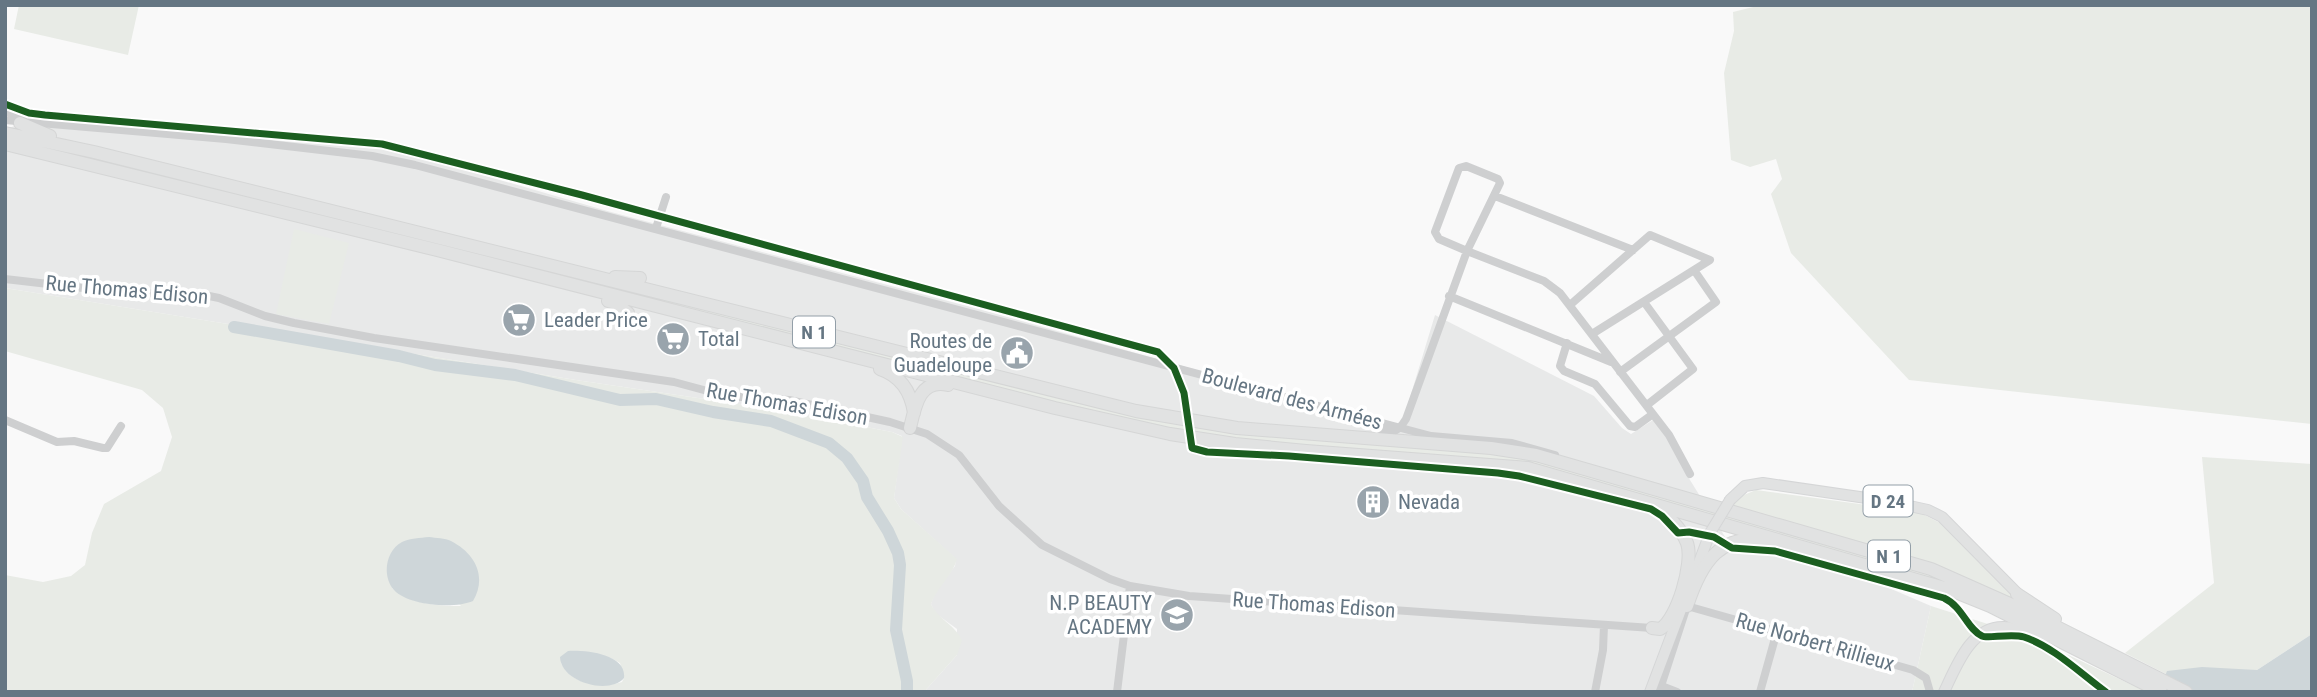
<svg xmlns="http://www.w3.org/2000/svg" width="2317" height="697" font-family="'Roboto Condensed',sans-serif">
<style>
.built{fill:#e8e9e9}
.green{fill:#e8ebe6;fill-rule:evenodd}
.water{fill:#ced6d9}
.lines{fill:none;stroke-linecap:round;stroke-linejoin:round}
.river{stroke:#ced6d9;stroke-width:12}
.major-casing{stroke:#d5d6d7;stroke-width:12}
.highway-casing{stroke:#d5d6d6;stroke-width:14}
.minor{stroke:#cecfd0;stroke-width:8}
.major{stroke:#e1e2e2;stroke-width:10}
.highway{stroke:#e1e2e2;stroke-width:12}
.major-bridge-casing{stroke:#d5d6d7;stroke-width:12;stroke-linecap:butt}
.major-bridge{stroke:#e1e2e2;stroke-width:10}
.cycleway-casing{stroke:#fff;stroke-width:11}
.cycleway{stroke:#1b5e20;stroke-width:7}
.labels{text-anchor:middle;stroke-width:7;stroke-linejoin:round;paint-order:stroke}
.shield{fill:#fff;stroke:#939fa8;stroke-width:2}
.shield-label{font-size:19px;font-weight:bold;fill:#657683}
.street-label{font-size:21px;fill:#657683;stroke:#fff}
.poi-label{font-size:21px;fill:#657683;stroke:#fff;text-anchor:start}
</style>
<rect width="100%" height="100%" fill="#f9f9f9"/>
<!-- built -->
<path class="built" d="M39,115L68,121L223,127L389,148L611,212L982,310L1401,427L1435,315L1594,396L1622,428L1631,434L1653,420L1673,443L1682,467L1727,540L1889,588L1931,606L1912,692H924L957,655V629L935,613L931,604L935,592L955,566L956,559L901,509L894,498L902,436L892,432L773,409L576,380L5,288V130Z"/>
<!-- green -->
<path class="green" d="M19,5H139L128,55L14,29Z
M1754,5H2312V424L1909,380L1791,253L1771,194L1782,179L1776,159L1750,167L1731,160L1724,73L1734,31L1733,12L1753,7Z
M5,136L1180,426C1299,443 1420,444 1538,460L1926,573L1977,594L1575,476L1185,432L1014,392L5,140Z
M294,229L349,243L329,324L276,314Z
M5,288L576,380L773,409L892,432L903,437L894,498L901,509L957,559C953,575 937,587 931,604C938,619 954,624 962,640L957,655L924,692H5V575L43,582L71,576L85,565L92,533L104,504L161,471L172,437L163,408L142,390L5,351ZM401,543L461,606C437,606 410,604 392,588L390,556ZM576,651L611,658L620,663L624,678L622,682C600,689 571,684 561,663Z
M2202,457L2312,464V634L2257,670L2168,671L2166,674L2125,653L2214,583Z
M1756,490L1919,512L1944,525L2019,603L1731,507L1739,497Z
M1931,606L2032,638L2147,692H1912Z"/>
<!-- water -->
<path class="water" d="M429,537C436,538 445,538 451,541C476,554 487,577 473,601C455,609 409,606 394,590C382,577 385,551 402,542C410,538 420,538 429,537Z
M2312,634V692H2163L2160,689L2167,671L2202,667L2257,670Z
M568,651C586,650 627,654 624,678C610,695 561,683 560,657Z"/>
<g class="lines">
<!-- river -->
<path class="river" d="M234,327L399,356L435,365L515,375L620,400L656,399L713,412L771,421L829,443L847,458L863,481L867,497L888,531L898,553L900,565L896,630L907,681V692"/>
<!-- major casing -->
<g class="major-casing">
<path id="major" d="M1730,500L1745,486L1763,483L1887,501L1928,510L1942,517L2023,599
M1650,692L1710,533
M1944,692C1956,667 1971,625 2005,627C2018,627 2030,633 2042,637"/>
</g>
<!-- highway casing -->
<g class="highway-casing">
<path id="highway" d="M20,123L50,136
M5,133L94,152L1136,411L1237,428L1491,448L1536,455L1931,569L2021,609L2186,692
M5,144L437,250L1055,408L1170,434L1235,444L1306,451L1528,468L1948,589L1990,606L2161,692
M615,277L640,278
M608,301L616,303L628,313
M880,369C901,376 911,392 914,413
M910,428C915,406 920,378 948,385
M2017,594L2055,619
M1687,606C1701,563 1721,529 1773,543
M1652,628L1660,629C1677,620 1694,562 1687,543C1681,527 1667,516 1654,506"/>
</g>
<!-- minor -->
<path class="minor" d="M5,111L32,120
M5,120L226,139L372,156L415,165L1431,436L1512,443L1555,455
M1466,166L1498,179L1500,183L1467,251L1439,239L1435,232L1459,168Z
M1495,196L1633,250
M656,228L666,197
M5,279L126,293L199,294L219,298L265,316L294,323L374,338L674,382L726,396L789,400L890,422L927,434L959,455L999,506L1042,545L1110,579L1130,586L1189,596L1652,628
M1449,296L1611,362
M1644,302L1693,369L1647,405
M1570,305L1650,235L1710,260L1592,334
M1567,343L1560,366L1564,371L1595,384L1630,426L1635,427L1653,414
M1620,372L1716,302L1694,270
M5,420L57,442L74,441L103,448H107L121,426
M1367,424C1386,432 1394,439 1406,419L1467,251L1544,281L1560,293L1669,435L1690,474
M1659,685L1677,692
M1117,692L1130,586
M1595,692L1603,650L1604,625
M1659,692L1687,606L1913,670L1926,678L1930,692
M1760,692L1777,631"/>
<!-- major -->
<use href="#major" class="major"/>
<!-- highway -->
<use href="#highway" class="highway"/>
<!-- major-bridge casing -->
<g class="major-bridge-casing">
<path id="major-bridge" d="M1710,533L1730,500"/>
</g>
<!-- major-bridge -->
<use href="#major-bridge" class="major-bridge"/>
<!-- cycleway casing -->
<g class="cycleway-casing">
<path id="cycleway" d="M5,104L29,113L45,115L382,144L582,195L1158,352L1174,368L1184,393L1192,448L1207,452L1289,456L1498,473L1519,476L1651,509L1662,516L1678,533L1689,532L1714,537L1732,548L1775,551L1944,598C1963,607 1967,629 1982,636C1987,639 2011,633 2024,637C2054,647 2080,673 2106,692"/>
</g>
<!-- cycleway -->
<use href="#cycleway" class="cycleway"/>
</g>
<!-- icons -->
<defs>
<g id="supermarket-disc" transform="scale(1.75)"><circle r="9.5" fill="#99a4ac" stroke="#fff"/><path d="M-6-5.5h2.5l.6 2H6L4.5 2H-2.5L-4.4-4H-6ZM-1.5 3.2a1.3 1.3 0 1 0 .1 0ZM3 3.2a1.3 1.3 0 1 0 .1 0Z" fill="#fff"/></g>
<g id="civic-disc" transform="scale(1.75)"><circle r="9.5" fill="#99a4ac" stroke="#fff"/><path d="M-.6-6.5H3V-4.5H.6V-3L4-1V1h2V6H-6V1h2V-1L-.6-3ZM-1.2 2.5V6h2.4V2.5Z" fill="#fff"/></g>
<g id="building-disc" transform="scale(1.75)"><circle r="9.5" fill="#99a4ac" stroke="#fff"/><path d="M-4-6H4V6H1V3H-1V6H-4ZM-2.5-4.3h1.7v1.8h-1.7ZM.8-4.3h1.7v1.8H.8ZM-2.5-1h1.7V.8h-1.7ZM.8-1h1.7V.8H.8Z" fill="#fff"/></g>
<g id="school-disc" transform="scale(1.75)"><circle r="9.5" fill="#99a4ac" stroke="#fff"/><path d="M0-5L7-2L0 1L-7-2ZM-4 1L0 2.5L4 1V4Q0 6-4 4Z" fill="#fff"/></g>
</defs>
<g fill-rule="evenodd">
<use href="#supermarket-disc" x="519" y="320"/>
<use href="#supermarket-disc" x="673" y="339"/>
<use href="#civic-disc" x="1017" y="353"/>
<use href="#building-disc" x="1373" y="502"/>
<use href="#school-disc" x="1177" y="615"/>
</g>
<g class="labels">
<!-- shield labels -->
<g class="shield">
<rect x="793" y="316.5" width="42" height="31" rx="5"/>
<rect x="1863.5" y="485.5" width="49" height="31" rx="5"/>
<rect x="1868" y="540.5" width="42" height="31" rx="5"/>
</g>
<g class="shield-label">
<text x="814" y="339">N 1</text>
<text x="1888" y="508">D 24</text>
<text x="1889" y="563">N 1</text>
</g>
<!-- street labels -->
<g class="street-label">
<text transform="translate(127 290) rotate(5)" y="7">Rue Thomas Edison</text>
<text transform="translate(1292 399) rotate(15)" y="7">Boulevard des Armées</text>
<text transform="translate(787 404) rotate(10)" y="7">Rue Thomas Edison</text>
<text transform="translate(1314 605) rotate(4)" y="7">Rue Thomas Edison</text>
<text transform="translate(1815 642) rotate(16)" y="7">Rue Norbert Rillieux</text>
</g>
<!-- poi labels -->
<g class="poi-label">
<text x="544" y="327">Leader Price</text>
<text x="698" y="346">Total</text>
<text x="992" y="348" text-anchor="end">Routes de<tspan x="992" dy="24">Guadeloupe</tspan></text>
<text x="1398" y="509">Nevada</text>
<text x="1152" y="610" text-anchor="end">N.P BEAUTY<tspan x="1152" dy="24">ACADEMY</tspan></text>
</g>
</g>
<!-- border -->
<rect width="2317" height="697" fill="none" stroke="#657683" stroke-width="14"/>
</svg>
